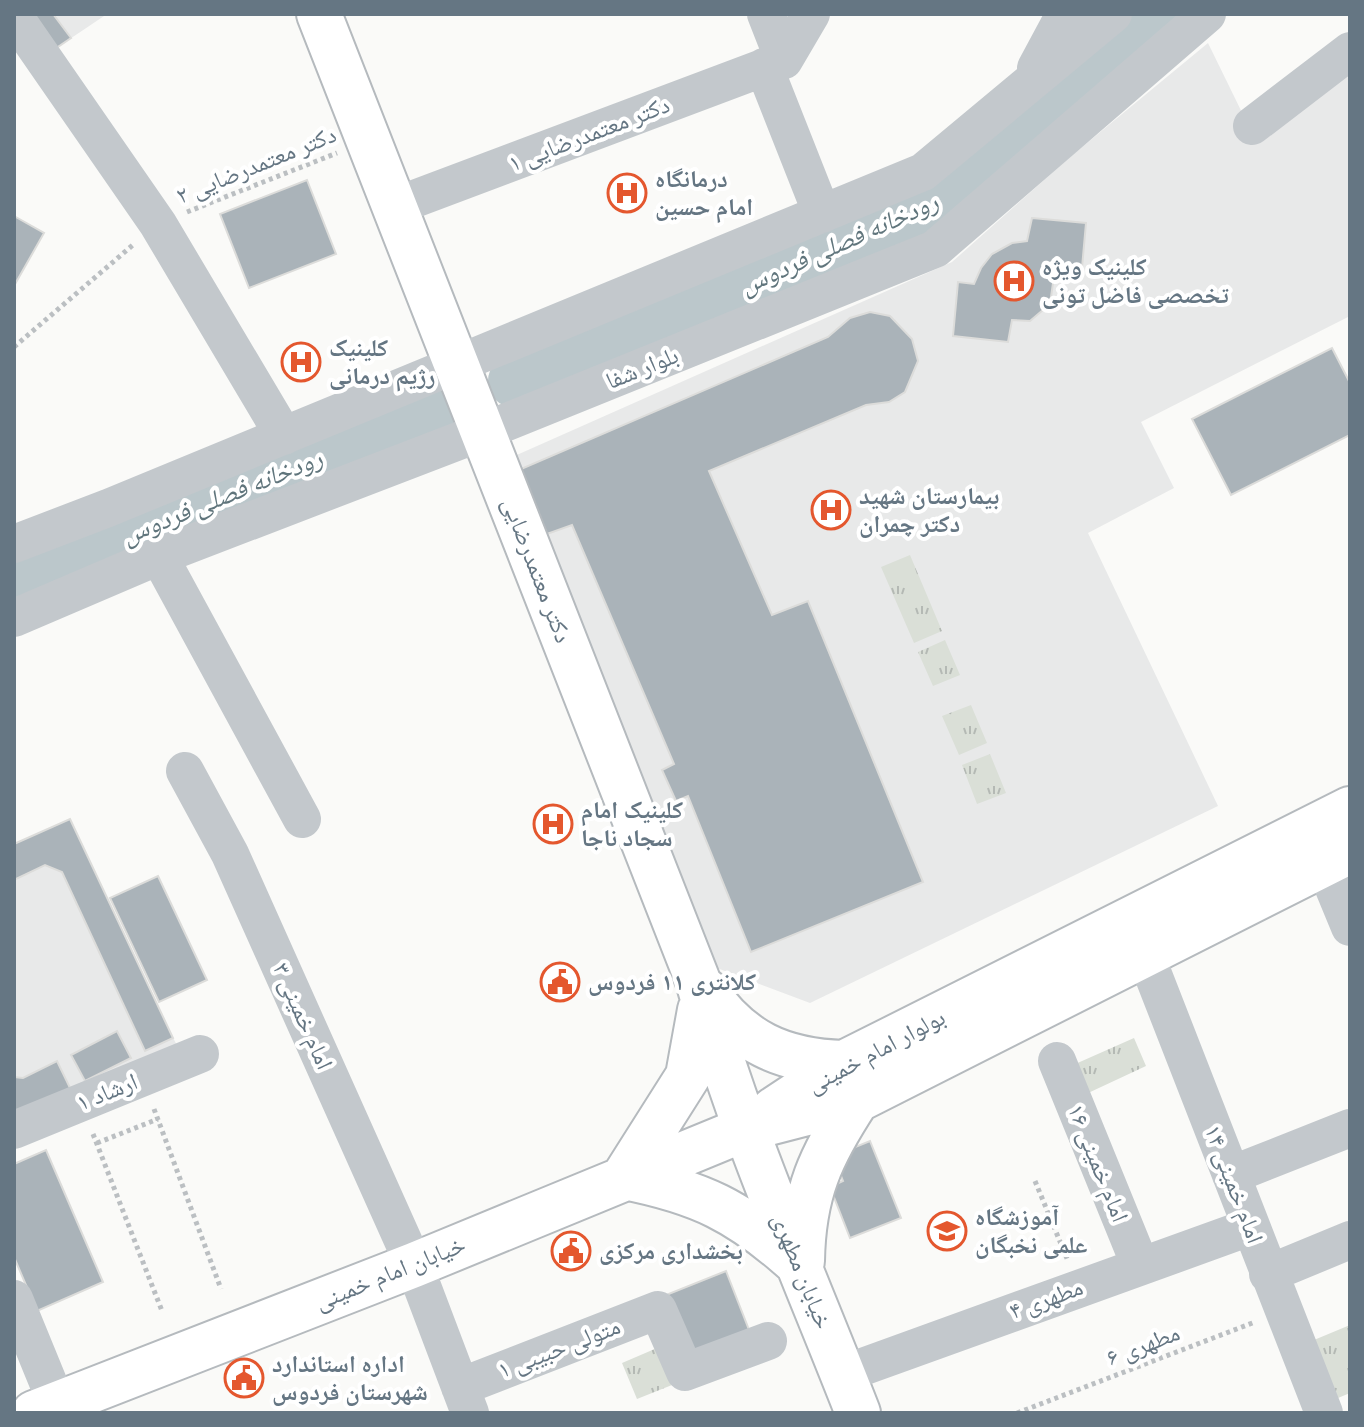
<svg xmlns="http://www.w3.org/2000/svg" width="1364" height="1427" font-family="'IBM Plex Sans','Noto Naskh Arabic',sans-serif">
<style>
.built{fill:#e8e9e9}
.grass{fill:url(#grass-tufts)}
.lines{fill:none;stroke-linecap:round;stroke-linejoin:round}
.river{stroke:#bbc7cb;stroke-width:54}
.building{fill:#aab3b9;stroke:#dcdcda;stroke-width:2}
.major-casing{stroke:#b5babe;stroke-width:48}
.path{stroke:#bbbfc2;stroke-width:5;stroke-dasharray:4 4;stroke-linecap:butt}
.minor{stroke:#c3c8cc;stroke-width:38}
.major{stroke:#fff;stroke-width:44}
.labels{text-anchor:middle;stroke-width:8;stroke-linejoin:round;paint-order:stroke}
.street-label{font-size:24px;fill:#657683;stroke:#fff}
.poi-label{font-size:24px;font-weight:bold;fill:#657683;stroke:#fff;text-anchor:start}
.water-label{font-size:26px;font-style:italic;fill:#60757c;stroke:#fff}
</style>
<defs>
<pattern id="grass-tufts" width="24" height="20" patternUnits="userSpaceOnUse" patternTransform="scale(2)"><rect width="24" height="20" fill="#dadfd7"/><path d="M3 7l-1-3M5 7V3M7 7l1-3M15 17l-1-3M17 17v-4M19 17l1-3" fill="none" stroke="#b4b9b4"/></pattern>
</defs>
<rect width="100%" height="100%" fill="#fafaf8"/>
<!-- built -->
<path class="built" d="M18,14H107L46,55Z
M1208,43L1252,133L1350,61V316L1141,422L1174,488L1088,533L1218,806L810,1003L717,968L510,458L952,262L1070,157Z
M70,819L179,1050L14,1130V844Z"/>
<!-- grass -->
<path class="grass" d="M910,555L942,631L914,643L881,567Z
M945,640L960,675L933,686L918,652Z
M971,705L987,743L959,755L942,716Z
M990,754L1006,793L977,804L962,765Z
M1134,1038L1146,1066L1086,1094L1073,1065Z
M1350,1325V1393L1338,1398L1314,1340Z
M657,1348L672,1385L637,1399L622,1363Z"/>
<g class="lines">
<!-- river -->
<path class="river" d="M515,381L870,237L931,207L991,163L1164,14
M14,579L431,413"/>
</g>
<!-- building -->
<path class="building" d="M18,14H53L71,38L46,55Z
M307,180L336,254L249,288L220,214Z
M14,216L44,233L14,286Z
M1032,218L1086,223L1081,279L1054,276L1050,304L1030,321L1012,320L1008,342L953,336L958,282L974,284L981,268L992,254L1012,243L1027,241Z
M870,312L890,316L912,339L918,361L905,392L889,402L866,405L709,471L772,615L808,601L923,882L751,952L688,796L676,801L662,770L674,764L572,525L547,534L521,469L828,337L850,318Z
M1332,348L1350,383V435L1231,495L1192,419Z
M70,819L173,1038L145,1051L62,872L45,865L14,880V844Z
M158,876L207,980L159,1002L110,898Z
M117,1031L131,1058L85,1081L71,1055Z
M57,1061L72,1092L14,1121V1077L23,1078Z
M870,1141L901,1218L850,1238L830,1187L843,1181L833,1156Z
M46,1150L103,1282L37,1311L14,1257V1164Z
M726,1271L751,1335L691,1359L666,1295Z"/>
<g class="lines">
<!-- major casing -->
<g class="major-casing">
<path id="major" d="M319,14L698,981C739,1129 802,1270 858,1413
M705,990C740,1042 782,1061 844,1063
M700,1010L688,1076L624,1177C700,1192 739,1211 797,1263
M773,1110L844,1063L1350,809
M802,1261C803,1193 821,1155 857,1100
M34,1413L414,1265L745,1129L857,1100L1350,851"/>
</g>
<!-- path -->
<path class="path" d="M187,212L337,153
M14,347L134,244
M154,1109L221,1289
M93,1134L162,1311
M97,1143L158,1119
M1035,1181L1068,1261
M1017,1413L1255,1322"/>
<!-- minor -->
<path class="minor" d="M766,14L784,60
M14,16L158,224L284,436
M784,60L811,14
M764,67L822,214
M1036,68L1065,14
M1252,126L1350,51
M393,207L784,60
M14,544L108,508L923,172L1113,14
M159,556L302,819
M14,618L159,556L482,432L935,249L1207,14
M185,771L230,854L414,1265L470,1413
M1324,864L1350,927
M1145,954L1324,1413
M1057,1061L1140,1265
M14,1130L200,1054
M1231,1175L1350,1128
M1268,1274L1350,1240
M14,1299L57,1404
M843,1374L1250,1227
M460,1387L658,1310L685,1372L768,1341"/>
<!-- major -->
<use href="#major" class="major"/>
</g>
<!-- icons -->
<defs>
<g id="hospital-ring" transform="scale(2)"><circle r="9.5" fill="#fff" stroke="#e4572e" stroke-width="1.5"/><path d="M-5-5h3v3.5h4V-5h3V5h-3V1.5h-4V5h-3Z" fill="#e4572e"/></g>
<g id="civic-ring" transform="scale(2)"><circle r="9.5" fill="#fff" stroke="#e4572e" stroke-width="1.5"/><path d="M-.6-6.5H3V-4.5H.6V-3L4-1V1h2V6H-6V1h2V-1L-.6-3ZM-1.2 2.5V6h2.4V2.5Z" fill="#e4572e"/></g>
<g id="school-ring" transform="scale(2)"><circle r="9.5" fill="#fff" stroke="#e4572e" stroke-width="1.5"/><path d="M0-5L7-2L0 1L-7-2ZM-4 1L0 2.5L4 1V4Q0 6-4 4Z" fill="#e4572e"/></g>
</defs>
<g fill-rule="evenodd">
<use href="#hospital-ring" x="627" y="193"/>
<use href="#hospital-ring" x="1014" y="281"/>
<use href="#hospital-ring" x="301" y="362"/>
<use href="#hospital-ring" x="831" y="510"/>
<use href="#hospital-ring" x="553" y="824"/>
<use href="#civic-ring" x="560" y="982"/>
<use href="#school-ring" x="947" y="1231"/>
<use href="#civic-ring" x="571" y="1251"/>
<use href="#civic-ring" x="244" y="1378"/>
</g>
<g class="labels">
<!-- street labels -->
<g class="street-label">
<text transform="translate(589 134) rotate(-21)" y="8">دکتر معتمدرضایی ۱</text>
<text transform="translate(256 165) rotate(-22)" y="8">دکتر معتمدرضایی ۲</text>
<text transform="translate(642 368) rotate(-22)" y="8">بلوار شفا</text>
<text transform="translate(537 570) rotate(69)" y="8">دکتر معتمد‌رضایی</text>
<text transform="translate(303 1016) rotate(66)" y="8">امام خمینی ۳</text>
<text transform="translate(876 1051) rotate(-28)" y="8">بولوار امام خمینی</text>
<text transform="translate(107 1092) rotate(-22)" y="8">ارشاد ۱</text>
<text transform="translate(1098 1163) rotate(68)" y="8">امام خمینی ۱۶</text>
<text transform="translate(1234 1184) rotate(69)" y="8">امام خمینی ۱۴</text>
<text transform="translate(802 1271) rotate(68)" y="8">خیابان مطهری</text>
<text transform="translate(390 1273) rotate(-22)" y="8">خیابان امام خمینی</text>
<text transform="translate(1046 1299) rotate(-20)" y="8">مطهری ۴</text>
<text transform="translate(1143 1345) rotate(-21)" y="8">مطهری ۶</text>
<text transform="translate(559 1348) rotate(-21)" y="8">متولی حبیبی ۱</text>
</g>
<!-- poi labels -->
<g class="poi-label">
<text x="655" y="187">درمانگاه<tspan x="655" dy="28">امام حسین</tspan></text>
<text x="1042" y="275">کلینیک ویژه<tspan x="1042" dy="28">تخصصی فاضل تونی</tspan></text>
<text x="329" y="356">کلینیک<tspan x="329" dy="28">رژیم درمانی</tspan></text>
<text x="859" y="504">بیمارستان شهید<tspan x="859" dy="28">دکتر چمران</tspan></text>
<text x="581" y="818">کلینیک امام<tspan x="581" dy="28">سجاد ناجا</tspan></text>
<text x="588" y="990">کلانتری ۱۱ فردوس</text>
<text x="975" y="1225">آموزشگاه<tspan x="975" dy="28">علمی نخبگان</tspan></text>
<text x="599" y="1259">بخشداری مرکزی</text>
<text x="272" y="1372">اداره استاندارد<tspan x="272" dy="28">شهرستان فردوس</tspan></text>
</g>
<!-- water labels -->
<g class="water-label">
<text transform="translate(839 243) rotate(-24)" y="9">رودخانه فصلی فردوس</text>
<text transform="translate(222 496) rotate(-22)" y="9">رودخانه فصلی فردوس</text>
</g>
</g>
<!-- border -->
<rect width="1364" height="1427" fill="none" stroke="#657683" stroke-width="32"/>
</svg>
